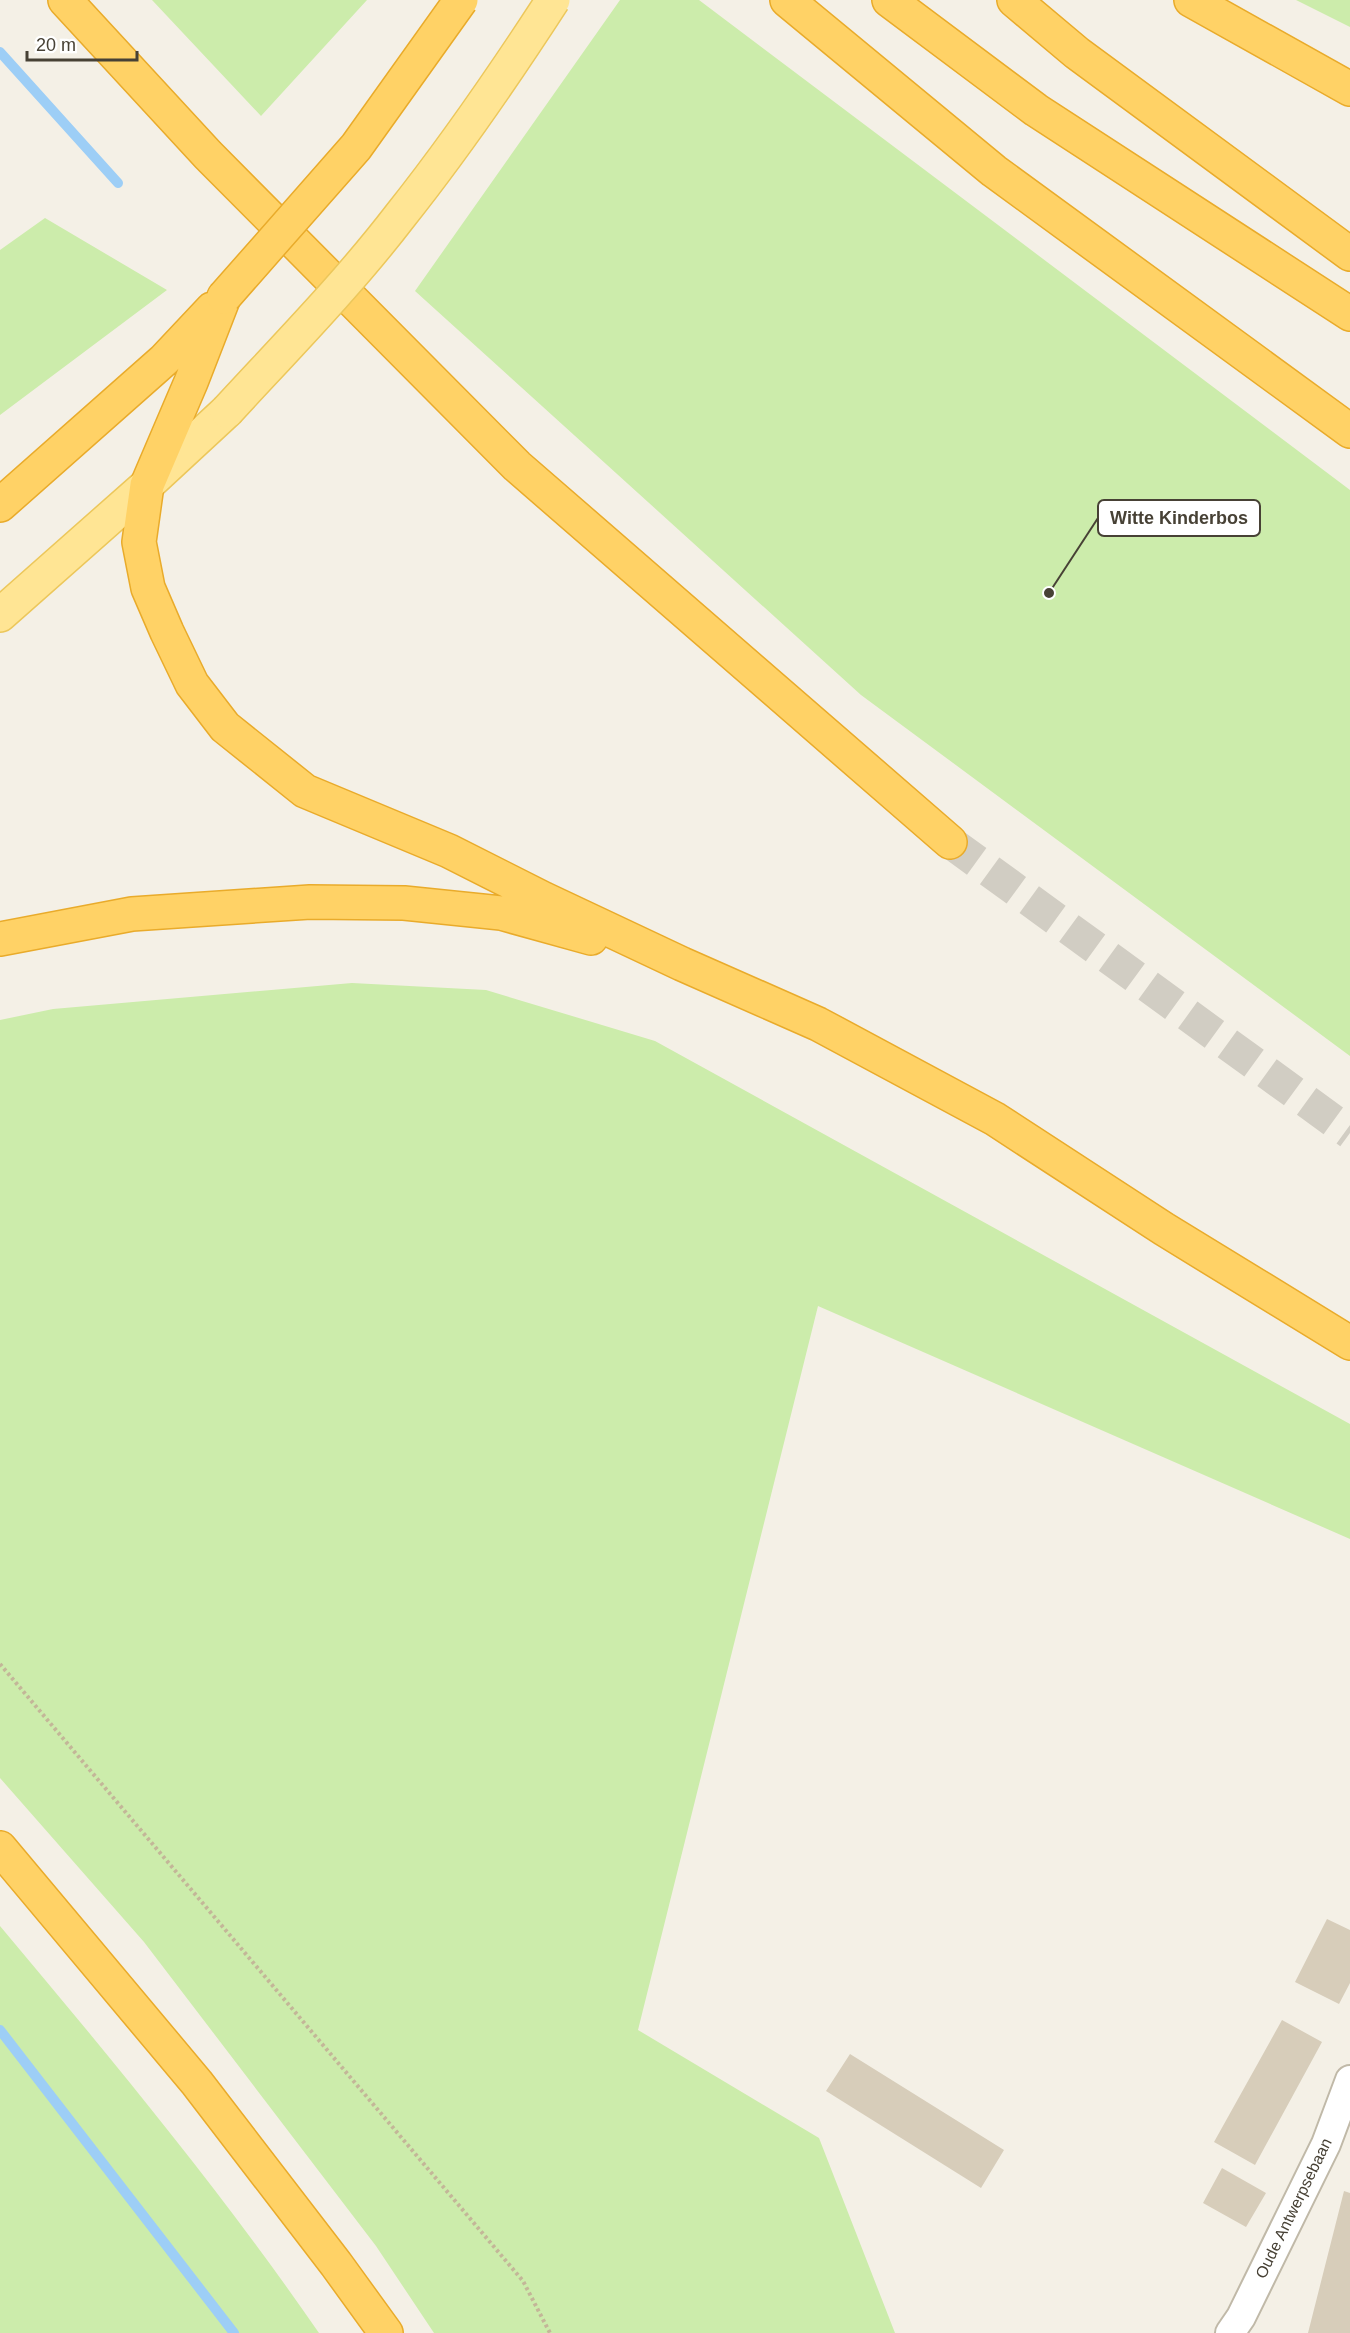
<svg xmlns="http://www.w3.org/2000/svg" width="1350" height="2333" font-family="Helvetica,sans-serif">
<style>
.green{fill:#ccecab}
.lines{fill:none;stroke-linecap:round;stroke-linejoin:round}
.stream{stroke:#9dcef6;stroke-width:10}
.building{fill:#d7cdba}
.highway-tunnel{stroke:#d1cdc3;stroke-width:33;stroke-dasharray:33 16;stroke-linecap:butt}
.street-casing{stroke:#c0b9a8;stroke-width:32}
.primary-casing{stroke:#ecc75b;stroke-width:36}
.highway-casing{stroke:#e9ab2b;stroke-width:36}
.path{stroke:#c3b698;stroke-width:4;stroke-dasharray:3 3;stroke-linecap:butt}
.street{stroke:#fff;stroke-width:28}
.primary{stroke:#ffe594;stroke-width:33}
.highway{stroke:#ffd266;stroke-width:33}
.primary-bridge-casing{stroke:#ecc75b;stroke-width:36;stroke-linecap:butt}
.highway-bridge-casing{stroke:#e9ab2b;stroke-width:36;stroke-linecap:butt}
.primary-bridge{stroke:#ffe594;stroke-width:33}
.highway-bridge{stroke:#ffd266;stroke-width:33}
.labels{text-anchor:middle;stroke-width:4.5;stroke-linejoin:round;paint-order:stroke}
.street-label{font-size:16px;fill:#474135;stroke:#fff}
.leader{fill:none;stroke:#474135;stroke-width:2}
.callout-dot{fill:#474135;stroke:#fff;stroke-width:2}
.callout{fill:#fff;stroke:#474135;stroke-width:2}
.callout-label{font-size:18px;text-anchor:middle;font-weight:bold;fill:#474135}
</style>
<rect width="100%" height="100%" fill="#f4f0e6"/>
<!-- green -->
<path class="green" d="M152,0H367L261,116Z
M620,0H699L1350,490V1056L861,695L415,291Z
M1297,0H1350V27L1296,0Z
M45,218L167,290L0,415V250Z
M352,983L486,990L655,1041L1350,1424V1539L818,1306L638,2030L819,2138L895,2333H434L376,2246L144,1942L0,1778V1020L53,1009Z
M0,1926C111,2058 221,2191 319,2333H0Z"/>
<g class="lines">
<!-- stream -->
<path class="stream" d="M0,52L118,183
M0,2030L234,2333"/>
</g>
<!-- building -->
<path class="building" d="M1327,1919L1350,1930V1983L1339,2004L1295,1982Z
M1282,2020L1322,2042L1255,2165L1214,2142Z
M850,2054L1004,2150L981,2188L826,2091Z
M1222,2168L1266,2193L1246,2227L1203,2203Z
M1344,2191L1350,2193V2333H1308Z"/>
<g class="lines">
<!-- highway-tunnel -->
<path class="highway-tunnel" d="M950,842L1350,1133"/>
<!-- street casing -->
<g class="street-casing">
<path id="street" d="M1230,2333L1241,2317L1326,2144L1350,2080"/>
</g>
<!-- primary casing -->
<g class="primary-casing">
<path id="primary" d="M0,615L147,485L227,411"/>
</g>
<!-- highway casing -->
<g class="highway-casing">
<path id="highway" d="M65,0L208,155L517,466L950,842
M787,0L994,171L1350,431
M889,0L1036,110L1350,314
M1014,0L1077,53L1350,254
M1191,0L1350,89
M224,297L191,382L147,485L139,542L148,588L167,632L192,684L225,727L305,791L449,851L544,899L682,964L818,1024L995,1119L1164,1229L1350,1343
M0,505L164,360L212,309
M0,939L132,914L310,902L404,903L501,913L591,938
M0,1848L197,2083L336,2264L386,2333"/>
</g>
<!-- path -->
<path class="path" d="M0,1664L523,2281L550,2333"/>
<!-- street -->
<use href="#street" class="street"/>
<!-- primary -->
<use href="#primary" class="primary"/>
<!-- highway -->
<use href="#highway" class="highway"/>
<!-- primary-bridge casing -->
<g class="primary-bridge-casing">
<path id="primary-bridge" d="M227,411C286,347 347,285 400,216C455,147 505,74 553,0"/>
</g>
<!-- highway-bridge casing -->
<g class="highway-bridge-casing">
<path id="highway-bridge" d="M224,297L356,147L461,0"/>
</g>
<!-- primary-bridge -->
<use href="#primary-bridge" class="primary-bridge"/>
<!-- highway-bridge -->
<use href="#highway-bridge" class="highway-bridge"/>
</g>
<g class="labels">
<!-- street labels -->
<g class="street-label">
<text transform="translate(1293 2208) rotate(-64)" y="6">Oude Antwerpsebaan</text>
</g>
</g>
<!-- callouts -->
<path class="leader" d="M1049 593L1098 518"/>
<circle class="callout-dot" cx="1049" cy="593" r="6"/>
<rect class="callout" x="1098" y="500" width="162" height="36" rx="6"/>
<g class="callout-label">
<text x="1179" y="524">Witte Kinderbos</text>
</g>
<!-- scale -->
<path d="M27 51v9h110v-9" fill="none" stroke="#474135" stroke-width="3"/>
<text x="36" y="51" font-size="18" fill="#474135" stroke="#ffffff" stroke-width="4.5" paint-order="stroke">20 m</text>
</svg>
